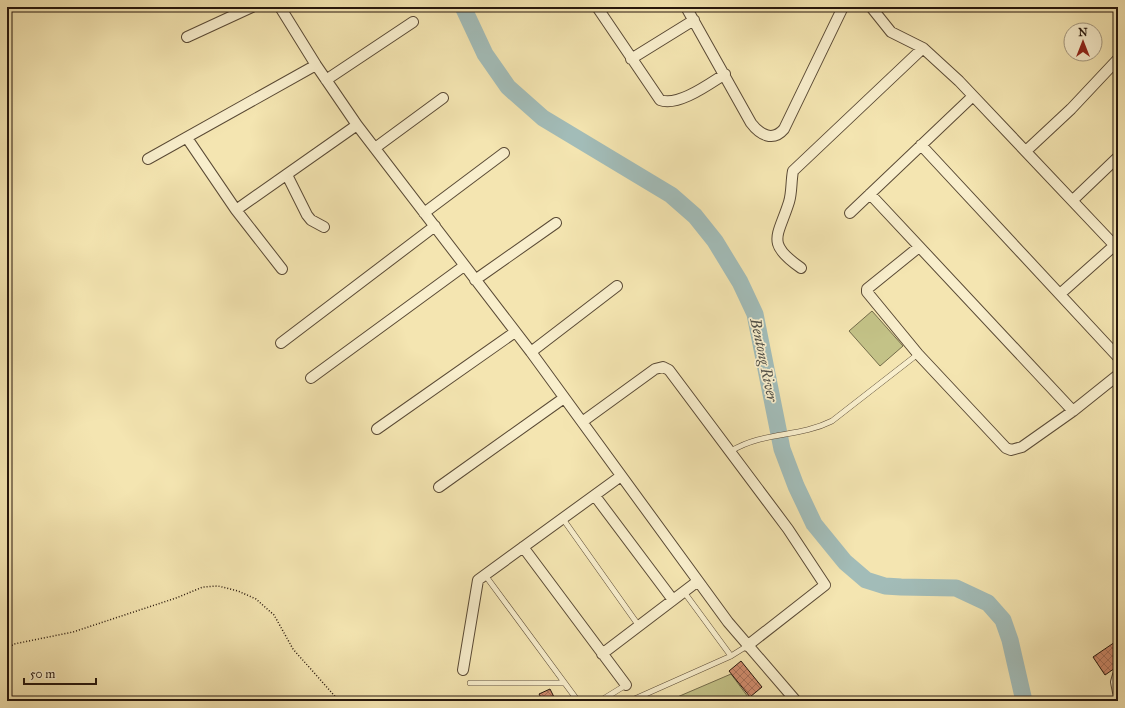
<svg xmlns="http://www.w3.org/2000/svg" width="1125" height="708" font-family="'IM FELL Great Primer',serif">
<style>
.garden{fill:#c3c287;stroke:#746c4a}
.lines{fill:none;stroke-linecap:round;stroke-linejoin:round}
.river{stroke:#a2bcb8;stroke-width:17}
.building{fill:url(#building-cross-hatch);stroke:#26160c}
.lane-casing{stroke:#5a4a35;stroke-width:6}
.street-casing{stroke:#5a4a35;stroke-width:12}
.path{stroke:#26160c;stroke-width:1.5;stroke-dasharray:1 2;stroke-linecap:butt}
.lane{stroke:#f8eecc;stroke-width:5}
.street{stroke:#f8eecc;stroke-width:10}
.labels{text-anchor:middle;stroke-width:3.5;stroke-linejoin:round;paint-order:stroke}
.water-label{font-size:15px;font-style:italic;fill:#515048;stroke:#f8eecc}
</style>
<defs>
<pattern id="building-cross-hatch" width="8" height="8" patternUnits="userSpaceOnUse"><rect width="8" height="8" fill="#d08c6e"/><path d="M0 0l8 8M0 8l8-8" fill="none" stroke="#a97159"/></pattern>
</defs>
<rect width="100%" height="100%" fill="#f4e5b1"/>
<filter id="stains"><feTurbulence type="fractalNoise" baseFrequency=".005" numOctaves="4"/><feColorMatrix values="0 0 0 0 .2 0 0 0 0 .09 0 0 0 0 .02 0 0 0 .5 -.17"/></filter>
<radialGradient id="worn" r=".72"><stop offset=".6" stop-color="#630" stop-opacity="0"/><stop offset="1" stop-color="#630" stop-opacity=".3"/></radialGradient>
<!-- garden -->
<path class="garden" d="M872,311L903,346L880,366L849,331Z
M731,674L751,701H668Z"/>
<g class="lines">
<!-- river -->
<path class="river" d="M463,7L485,54L508,87L543,118L671,195L695,216L715,241L740,282L755,314L782,449L796,486L814,524L845,562L866,580L885,586L901,587L956,588L988,603L1003,620L1010,640L1024,701"/>
</g>
<!-- building -->
<path class="building" d="M1118,640V666L1105,675L1093,657Z
M741,661L762,687L750,697L729,671Z
M550,689L556,701H543L539,694Z"/>
<g class="lines">
<!-- lane casing -->
<g class="lane-casing">
<path id="lane" d="M731,451C764,431 798,438 832,421L918,354
M563,519L639,626
M485,575L578,701
M684,592L731,656
M470,683H564
M600,701L626,685
M630,701L731,656L747,646"/>
</g>
<!-- street casing -->
<g class="street-casing">
<path id="street" d="M280,7L316,65L357,125L531,352L728,622L796,701
M597,7L660,100C678,107 709,84 725,74
M686,7L751,123C760,135 773,142 784,129L843,7
M871,7L891,32L923,48L959,81L1118,249
M187,37L252,7
M631,59L694,20
M326,80L413,22
M187,138L236,210L282,269
M921,145L1118,357
M375,148L443,98
M1026,151L1071,109L1118,59
M148,159L316,65
M287,175L307,215L311,220L324,227
M870,194L1073,411
M1073,200L1118,157
M236,210L357,125
M424,213L504,153
M850,213L973,96
M919,247L867,289V292L918,354L1006,448L1011,450L1022,447L1073,411L1118,375
M801,268C765,243 778,237 789,202C792,192 791,181 793,171L923,48
M475,280L556,223
M1060,294L1115,245
M281,343L435,226
M531,352L617,286
M311,378L464,266
M582,422L655,369L663,367L669,370L788,529L825,585L747,646
M377,429L515,332
M439,487L564,398
M595,496L673,600
M523,547L626,685
M602,654L698,581
M463,670L478,580L621,476
M1118,675L1116,682L1118,692"/>
</g>
<!-- path -->
<path class="path" d="M7,649L14,644L73,632L176,598L203,587L218,586L238,591L256,599L274,615L293,649L339,701"/>
<!-- lane -->
<use href="#lane" class="lane"/>
<!-- street -->
<use href="#street" class="street"/>
</g>
<g class="labels">
<!-- water labels -->
<g class="water-label">
<text transform="translate(764 360) rotate(78)" y="5">Bentong River</text>
</g>
</g>
<!-- margin -->
<rect width="1125" height="708" fill="none" stroke="#f4e5b1" stroke-width="24"/>
<rect x="8" y="8" width="1109" height="692" fill="none" stroke="#26160c" stroke-width="2"/>
<rect x="12" y="12" width="1101" height="684" fill="none" stroke="#26160c"/>
<!-- north arrow -->
<g transform="translate(1083 42)"><circle r="19" fill="#f8eecc" stroke="#a4987f"/>
<path d="M0-3L7 15L0 10L-7 15Z" fill="#8f2418"/>
<text y="-6" font-size="11" font-weight="bold" text-anchor="middle" fill="#26160c">N</text>
</g>
<!-- scale -->
<path d="M24 678v6h72v-6" fill="none" stroke="#26160c" stroke-width="2"/>
<text x="30" y="678" font-size="12" fill="#26160c" stroke="#f8eecc" stroke-width="3" paint-order="stroke">50 m</text>
<rect width="100%" height="100%" filter="url(#stains)"/>
<rect width="100%" height="100%" fill="url(#worn)"/>
</svg>
